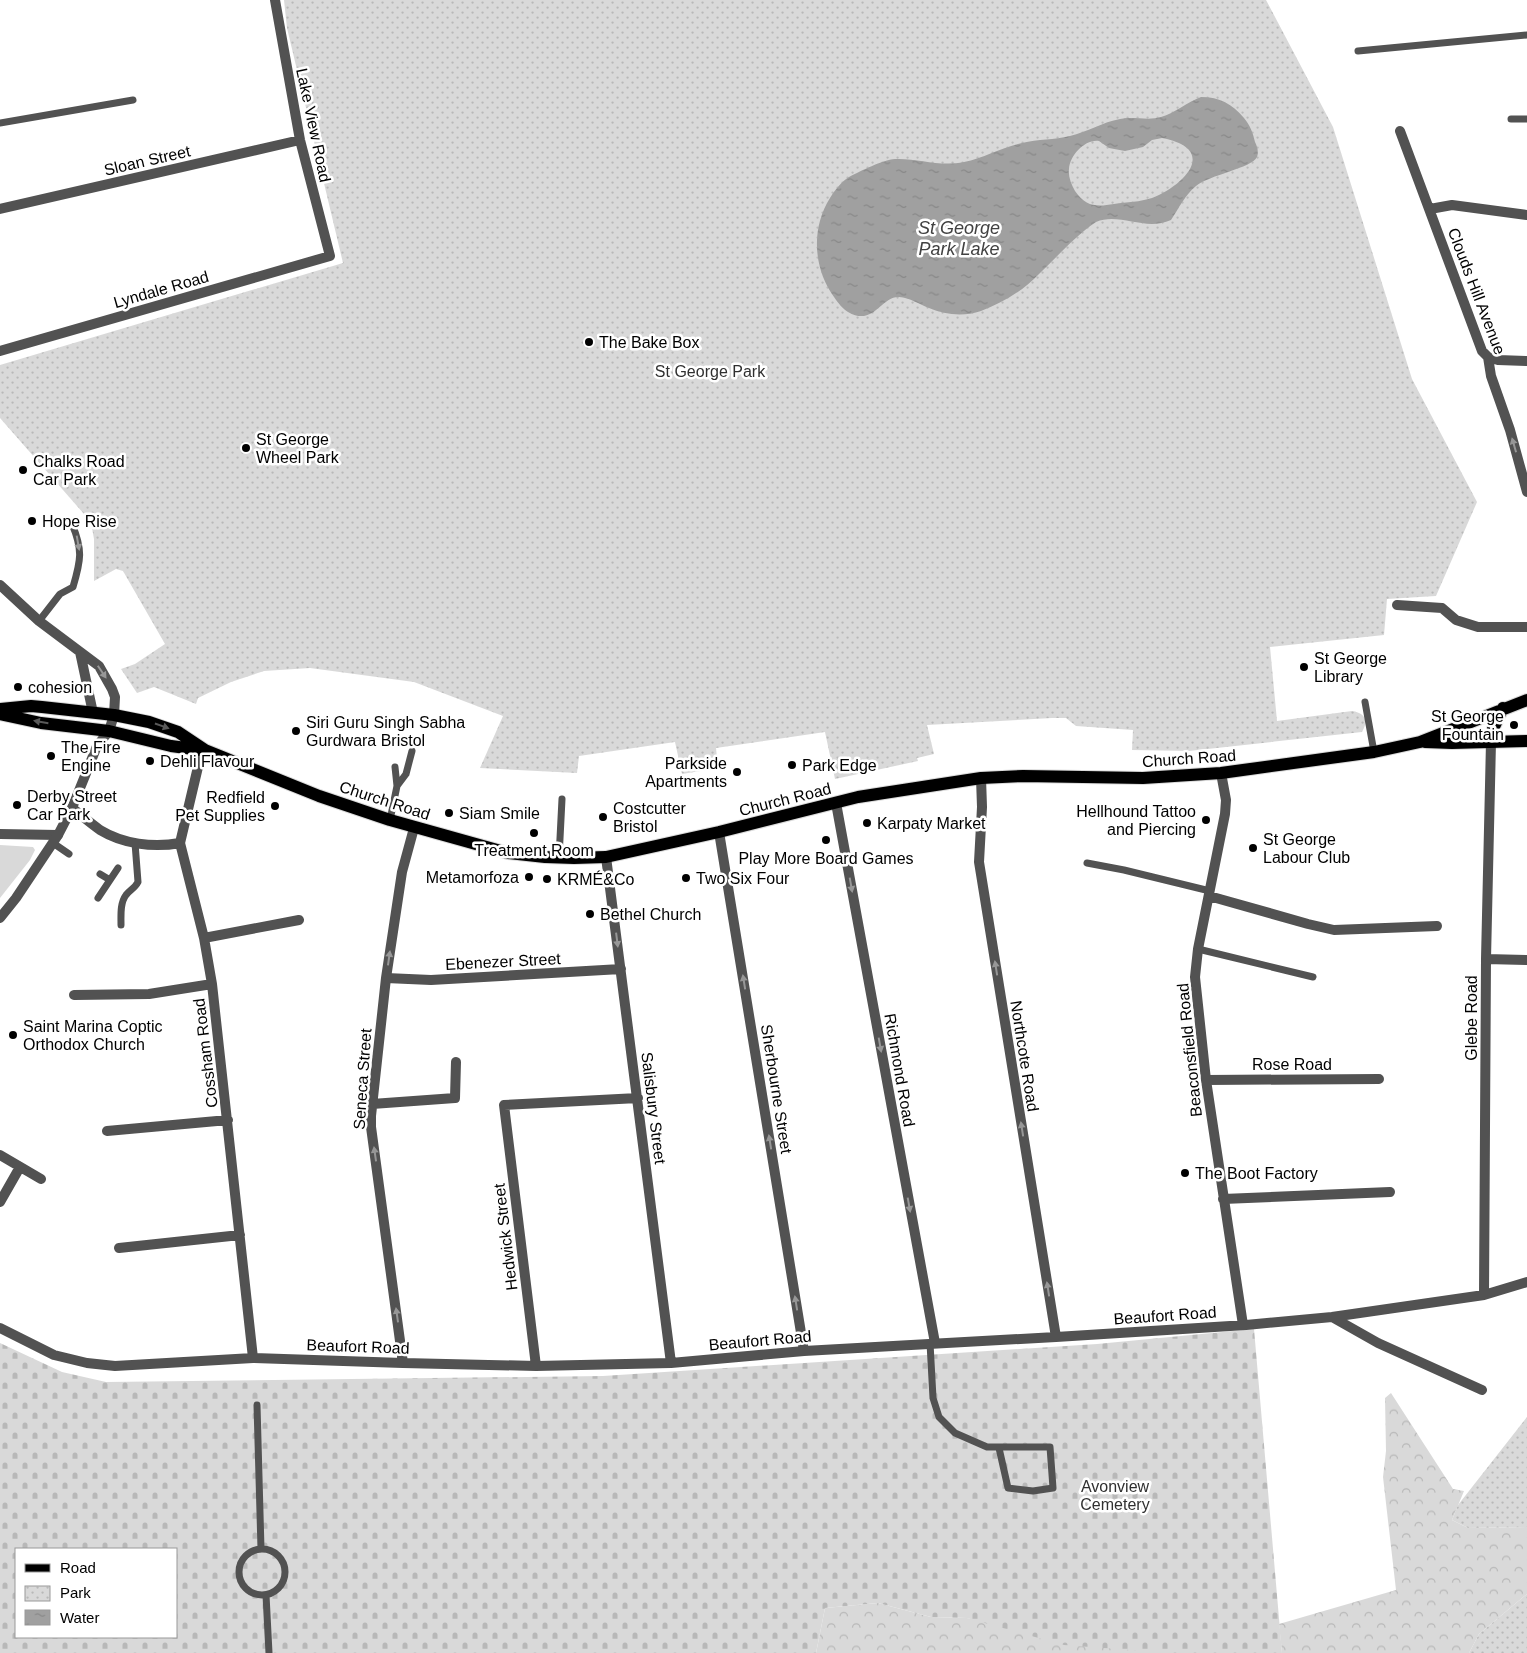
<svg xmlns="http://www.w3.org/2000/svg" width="1527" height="1653" font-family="Arial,sans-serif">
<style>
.grass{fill:#d9d9d9}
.forest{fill:url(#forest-crowns)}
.cemetery{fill:url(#cemetery-stones);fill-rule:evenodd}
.park{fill:url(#park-dots)}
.water{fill:url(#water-ripples);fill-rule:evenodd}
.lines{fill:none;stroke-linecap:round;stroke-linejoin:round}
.primary-casing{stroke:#dbdbdb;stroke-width:14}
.service{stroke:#525252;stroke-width:7}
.minor{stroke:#525252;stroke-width:10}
.tertiary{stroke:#525252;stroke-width:10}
.primary{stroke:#000;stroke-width:12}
.oneway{fill:#979797}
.oneway2{fill:#595959}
.poi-dot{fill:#000;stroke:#fff;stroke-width:2}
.labels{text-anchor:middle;stroke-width:5;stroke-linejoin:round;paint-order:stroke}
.street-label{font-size:16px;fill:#000;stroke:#fff}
.poi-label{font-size:16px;fill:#000;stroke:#fff;text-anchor:start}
.park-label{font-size:16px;fill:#303030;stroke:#fff}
.water-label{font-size:18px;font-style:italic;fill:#414141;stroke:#fff}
</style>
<defs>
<pattern id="forest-crowns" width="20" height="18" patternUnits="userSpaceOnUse" patternTransform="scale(1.25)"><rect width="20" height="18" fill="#d9d9d9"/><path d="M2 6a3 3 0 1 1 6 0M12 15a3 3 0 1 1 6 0" fill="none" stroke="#b8b8b8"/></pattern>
<pattern id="cemetery-stones" width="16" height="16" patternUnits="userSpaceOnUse" patternTransform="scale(1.25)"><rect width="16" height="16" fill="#d9d9d9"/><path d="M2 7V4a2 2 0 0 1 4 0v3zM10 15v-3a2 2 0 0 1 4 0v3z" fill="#b8b8b8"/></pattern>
<pattern id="park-dots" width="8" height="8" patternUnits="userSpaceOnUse" patternTransform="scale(1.25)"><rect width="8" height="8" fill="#d9d9d9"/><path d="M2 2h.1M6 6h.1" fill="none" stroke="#b8b8b8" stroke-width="1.8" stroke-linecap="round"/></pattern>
<pattern id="water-ripples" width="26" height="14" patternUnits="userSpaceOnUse" patternTransform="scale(1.25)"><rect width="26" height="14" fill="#a0a0a0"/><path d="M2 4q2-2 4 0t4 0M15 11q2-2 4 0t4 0" fill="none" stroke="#888"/></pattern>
</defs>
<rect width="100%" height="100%" fill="#fff"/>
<!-- grass -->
<path class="grass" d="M0,845L33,847L35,850L30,860L0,898Z"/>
<!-- forest -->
<path class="forest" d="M1391,1393L1453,1489L1464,1491L1452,1520L1468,1528L1527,1527V1594L1479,1634L1469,1653H1282L1279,1624L1396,1590L1383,1477L1386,1451L1385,1398Z
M878,1603L931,1617L967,1618L1175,1653H816L825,1608Z"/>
<!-- cemetery -->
<path class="cemetery" d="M1254,1329L1282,1653H1170L1064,1645L967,1618L931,1617L878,1603L825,1608L816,1653H0V1343L62,1372L106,1382L603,1376L1097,1344ZM16,1549H176V1637H16Z"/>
<!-- park -->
<path class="park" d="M284,0H1266L1333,127L1412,379L1477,502L1436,596L1387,599L1384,635L1270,647L1277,721L1352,711C1365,713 1369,720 1362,732L1189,751L1132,750L1133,730L1076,726L1066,718H1052L927,725L934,754L917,758L918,761L835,779L825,732L716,748L718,768L682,774L675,742L579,756L577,773L480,768L503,716L414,682L310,668L264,671L231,682L198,698L196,704L154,687L137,693L121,669L135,664L165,644L123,571L116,569L94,581V539L91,522L0,418V365L343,263L287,28Z
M1527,1417V1527L1468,1528L1452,1520L1458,1505Z
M1527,1594V1653H1469L1479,1634Z"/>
<!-- water -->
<path class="water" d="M1201,97C1220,97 1232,104 1244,118C1250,125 1253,133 1255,142C1257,146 1259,152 1257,157C1252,168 1209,175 1196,186C1185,195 1179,208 1171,220C1145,232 1120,212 1096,222C1074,237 1058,256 1039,274C1023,291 1002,303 981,311C964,317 945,315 929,308C919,304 910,298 899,297C881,296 874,327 848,312C843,309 838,303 834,297C813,268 811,228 830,198C835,190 841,182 849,177C861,171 882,160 895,159C918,158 939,167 964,162C984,158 1002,147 1022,143C1038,139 1054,140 1070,136C1087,132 1103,122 1120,119C1133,116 1148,121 1161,117C1175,113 1187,102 1201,97ZM1162,138C1219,149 1185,185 1152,198C1140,202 1127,202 1114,204C1097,207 1086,207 1075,191C1071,184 1068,176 1069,169C1070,155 1085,139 1099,141L1109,148L1125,151L1143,147L1152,140Z"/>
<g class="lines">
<!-- primary casing -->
<g class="primary-casing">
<path id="primary" d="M0,709L31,706L42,707L114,715L149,722L178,732L205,750L319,796L390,820L508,853L545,857L574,858L606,857L719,832L858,797L981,778L1023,776L1143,778L1221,773L1374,752L1420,742L1527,700
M0,714L41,723L109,731L171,746L201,750
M1425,742L1452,743L1527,741
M1491,742L1493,729L1503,708"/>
</g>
<!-- service -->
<path class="service" d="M1358,51L1527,35
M1511,119H1527
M0,123L133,100
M39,621L60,594L73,587C81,560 83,550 72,524
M1365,702L1374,752
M397,786L406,774L412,751
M390,820L397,786L395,767
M53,843L69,854
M559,858L562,799
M1087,863L1124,870L1210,891
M100,874L110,880
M98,898L118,868
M121,925C121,915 120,903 126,895C130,890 135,888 138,882L135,843
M1198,949L1313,977
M930,1343L933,1398L939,1417L955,1433L987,1447H1050L1053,1488L1033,1491L1008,1488L999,1448
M257,1405L261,1549
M239 1572a23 23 0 1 1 46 0a23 23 0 1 1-46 0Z
M266,1595L269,1653"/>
<!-- minor -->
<path class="minor" d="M1400,131L1482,351L1488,357L1491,376L1510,430L1527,492
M0,209L300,140
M1430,209L1452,205L1527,215
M0,351L330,256L300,140L275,0
M1488,357L1498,360L1527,361
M0,585L39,621L99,666L112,689L115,697L114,715
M1397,605L1442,608L1456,620L1478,627H1527
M80,652L93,713
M205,750L198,767L180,843L204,938L212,984L253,1358
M1221,773L1226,800L1225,814L1198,949L1195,977L1206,1080L1243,1325
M981,778L982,807L979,862L1056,1337
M836,803L935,1343
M72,808C81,815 90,823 100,830C123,844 153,848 180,843
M719,832L804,1351
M0,834L58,835
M606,857L671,1363
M1209,896L1308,924L1334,930L1437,926
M204,938L299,920
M1486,959L1527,960
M386,978L431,980L621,969
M74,995L149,994L212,984
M1206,1080L1379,1079
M372,1104L455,1098L456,1062
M107,1131L228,1120
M0,1155L41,1179
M1223,1199L1390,1192
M0,1202L20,1167
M119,1248L240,1235
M1484,1295L1486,959L1491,742
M1332,1317L1378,1343L1482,1390
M0,1328L54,1355L87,1363L115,1366L253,1358L403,1363L536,1366L671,1363L804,1351L1056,1337L1246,1325L1332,1317L1484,1295L1527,1282
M403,1363L371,1127V1116L386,978L402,872L414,828
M536,1366L504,1105L638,1098"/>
<!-- tertiary -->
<path class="tertiary" d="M0,918L16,898L58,835L72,808L97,746L109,731L114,715"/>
<!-- primary -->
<use href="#primary" class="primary"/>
</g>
<!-- one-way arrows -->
<defs><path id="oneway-solid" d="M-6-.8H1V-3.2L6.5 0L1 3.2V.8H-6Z" transform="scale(1.25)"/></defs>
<g class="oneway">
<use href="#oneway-solid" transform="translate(1514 445) rotate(-106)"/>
<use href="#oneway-solid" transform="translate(78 543) rotate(80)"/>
<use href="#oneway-solid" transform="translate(102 672) rotate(56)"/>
<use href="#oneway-solid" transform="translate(851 885) rotate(80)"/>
<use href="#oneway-solid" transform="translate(617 940) rotate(83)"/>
<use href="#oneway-solid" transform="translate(389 958) rotate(-82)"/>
<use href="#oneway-solid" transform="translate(996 968) rotate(-99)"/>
<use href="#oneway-solid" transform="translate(744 982) rotate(-99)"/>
<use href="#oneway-solid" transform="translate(880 1045) rotate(80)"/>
<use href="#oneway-solid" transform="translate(1022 1129) rotate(-99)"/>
<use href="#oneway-solid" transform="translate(770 1142) rotate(-99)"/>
<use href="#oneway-solid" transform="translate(375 1154) rotate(-98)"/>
<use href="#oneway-solid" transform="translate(909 1205) rotate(80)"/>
<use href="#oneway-solid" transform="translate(1048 1289) rotate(-99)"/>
<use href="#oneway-solid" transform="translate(796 1303) rotate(-99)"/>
<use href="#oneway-solid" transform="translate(397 1315) rotate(-98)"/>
</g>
<g class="oneway2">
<use href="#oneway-solid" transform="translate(41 722) rotate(-170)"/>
<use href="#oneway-solid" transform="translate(162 726) rotate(19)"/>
</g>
<!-- markers -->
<g class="poi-dot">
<circle cx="589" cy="342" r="5"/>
<circle cx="246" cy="448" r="5"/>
<circle cx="23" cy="470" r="5"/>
<circle cx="32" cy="521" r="5"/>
<circle cx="1304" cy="667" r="5"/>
<circle cx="18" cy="687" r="5"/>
<circle cx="1514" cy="725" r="5"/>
<circle cx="296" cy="731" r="5"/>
<circle cx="51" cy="756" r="5"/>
<circle cx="150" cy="761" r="5"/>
<circle cx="792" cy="765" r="5"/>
<circle cx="737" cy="772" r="5"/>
<circle cx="17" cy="805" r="5"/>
<circle cx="275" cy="806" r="5"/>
<circle cx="449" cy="813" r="5"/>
<circle cx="603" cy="817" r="5"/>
<circle cx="1206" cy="820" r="5"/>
<circle cx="867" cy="823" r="5"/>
<circle cx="534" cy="833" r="5"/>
<circle cx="826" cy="840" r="5"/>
<circle cx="1253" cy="848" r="5"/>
<circle cx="529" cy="877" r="5"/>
<circle cx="686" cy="878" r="5"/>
<circle cx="547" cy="879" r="5"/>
<circle cx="590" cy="914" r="5"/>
<circle cx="13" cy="1035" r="5"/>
<circle cx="1185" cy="1173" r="5"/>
</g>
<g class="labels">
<!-- street labels -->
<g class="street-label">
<text transform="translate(314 125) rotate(78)" y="6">Lake View Road</text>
<text transform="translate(147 160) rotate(-13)" y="6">Sloan Street</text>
<text transform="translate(161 289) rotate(-16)" y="6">Lyndale Road</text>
<text transform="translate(1477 291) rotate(69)" y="6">Clouds Hill Avenue</text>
<text transform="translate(1189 758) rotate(-4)" y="6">Church Road</text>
<text transform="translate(785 799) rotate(-14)" y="6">Church Road</text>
<text transform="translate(385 800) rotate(18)" y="6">Church Road</text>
<text transform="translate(503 961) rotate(-3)" y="6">Ebenezer Street</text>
<text transform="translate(1471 1018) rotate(-90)" y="6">Glebe Road</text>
<text transform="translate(1189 1050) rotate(-96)" y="6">Beaconsfield Road</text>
<text transform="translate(205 1053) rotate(-97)" y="6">Cossham Road</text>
<text transform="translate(1025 1056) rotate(81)" y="6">Northcote Road</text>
<text x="1292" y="1070">Rose Road</text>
<text transform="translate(900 1070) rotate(80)" y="6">Richmond Road</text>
<text transform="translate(362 1079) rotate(-86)" y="6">Seneca Street</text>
<text transform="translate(777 1089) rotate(81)" y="6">Sherbourne Street</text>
<text transform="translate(654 1108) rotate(83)" y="6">Salisbury Street</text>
<text transform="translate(505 1237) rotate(-97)" y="6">Hedwick Street</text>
<text transform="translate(1165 1315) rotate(-4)" y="6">Beaufort Road</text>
<text transform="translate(760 1340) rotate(-5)" y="6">Beaufort Road</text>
<text transform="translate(358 1346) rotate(2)" y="6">Beaufort Road</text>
</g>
<!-- poi labels -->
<g class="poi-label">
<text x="599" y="348">The Bake Box</text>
<text x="256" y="445">St George<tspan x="256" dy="18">Wheel Park</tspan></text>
<text x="33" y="467">Chalks Road<tspan x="33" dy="18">Car Park</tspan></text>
<text x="42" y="527">Hope Rise</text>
<text x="1314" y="664">St George<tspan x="1314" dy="18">Library</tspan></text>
<text x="28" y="693">cohesion</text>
<text x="1504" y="722" text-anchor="end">St George<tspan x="1504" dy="18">Fountain</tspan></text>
<text x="306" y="728">Siri Guru Singh Sabha<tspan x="306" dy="18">Gurdwara Bristol</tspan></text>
<text x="61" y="753">The Fire<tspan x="61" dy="18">Engine</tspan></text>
<text x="160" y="767">Dehli Flavour</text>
<text x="727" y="769" text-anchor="end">Parkside<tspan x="727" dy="18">Apartments</tspan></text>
<text x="802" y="771">Park Edge</text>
<text x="27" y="802">Derby Street<tspan x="27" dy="18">Car Park</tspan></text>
<text x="265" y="803" text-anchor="end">Redfield<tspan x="265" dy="18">Pet Supplies</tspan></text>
<text x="613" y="814">Costcutter<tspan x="613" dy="18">Bristol</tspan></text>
<text x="1196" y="817" text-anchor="end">Hellhound Tattoo<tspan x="1196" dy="18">and Piercing</tspan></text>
<text x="459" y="819">Siam Smile</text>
<text x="877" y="829">Karpaty Market</text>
<text x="1263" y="845">St George<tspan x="1263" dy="18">Labour Club</tspan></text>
<text x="534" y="856" text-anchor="middle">Treatment Room</text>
<text x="826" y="864" text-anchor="middle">Play More Board Games</text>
<text x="519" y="883" text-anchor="end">Metamorfoza</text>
<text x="696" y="884">Two Six Four</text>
<text x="557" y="885">KRMÉ&amp;Co</text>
<text x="600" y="920">Bethel Church</text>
<text x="23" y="1032">Saint Marina Coptic<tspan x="23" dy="18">Orthodox Church</tspan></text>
<text x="1195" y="1179">The Boot Factory</text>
</g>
<!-- park labels -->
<g class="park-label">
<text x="710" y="377">St George Park</text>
<text x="1115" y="1492">Avonview<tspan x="1115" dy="18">Cemetery</tspan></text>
</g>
<!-- water labels -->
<g class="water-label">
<text x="959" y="234">St George<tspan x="959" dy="21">Park Lake</tspan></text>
</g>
</g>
<!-- legend -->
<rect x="15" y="1548" width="162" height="90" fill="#ffffff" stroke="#999999"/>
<rect x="25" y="1564" width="25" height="8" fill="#000000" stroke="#999999"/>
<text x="60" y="1573" font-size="15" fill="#000000">Road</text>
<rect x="25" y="1586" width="25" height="15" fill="url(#park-dots)" stroke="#999999"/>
<text x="60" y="1598" font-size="15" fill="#000000">Park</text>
<rect x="25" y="1610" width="25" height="15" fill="url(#water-ripples)" stroke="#999999"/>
<text x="60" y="1623" font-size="15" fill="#000000">Water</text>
</svg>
